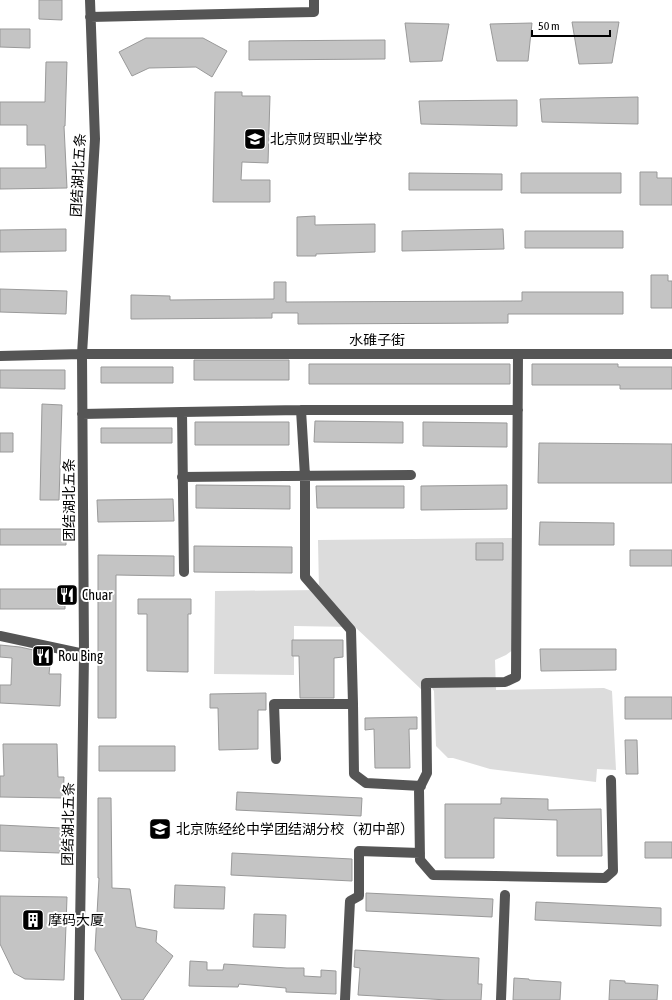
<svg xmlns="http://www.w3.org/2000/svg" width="672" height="1000" font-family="'Asap Condensed','Noto Sans SC',sans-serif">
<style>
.green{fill:#dcdcdc}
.building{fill:#c4c4c4;stroke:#999}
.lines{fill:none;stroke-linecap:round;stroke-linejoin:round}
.minor{stroke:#555;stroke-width:10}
.labels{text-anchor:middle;stroke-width:4;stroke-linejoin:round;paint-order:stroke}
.poi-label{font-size:14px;fill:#000;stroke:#fff;text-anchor:start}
.street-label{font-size:14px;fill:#000;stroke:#fff}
</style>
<rect width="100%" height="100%" fill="#fff"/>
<!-- green -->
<path class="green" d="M520,538L521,644L506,655L495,660L496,690L604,688L612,691L616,770L597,769L596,782L490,769L453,758H448L436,746L434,691L430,685L422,690L355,627L294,626V675L214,674L215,591L319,590L318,540Z"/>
<!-- building -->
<path class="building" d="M39,0H62V20L39,19Z
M572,22H619L612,63L579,64Z
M405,23L449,24L442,61L410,62Z
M532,23L528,61H497L490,24Z
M0,29H30V48L0,47Z
M146,38H203L227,51L212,77L196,67L149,68L132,76L119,52Z
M385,40V59L249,60V41Z
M46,62H67L65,126H64L67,188L0,189V168H46L45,145H27V125H0V102H45Z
M215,92H242V96H270L268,163L242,162L241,180H270V202H213Z
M638,97V124L542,122L540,99Z
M517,100V126L421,124L419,101Z
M640,172H657V178H672V205H640Z
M409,173L502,174V190H409Z
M521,173H621V193H521Z
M315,216V225L375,224V252L316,254V256H297V217Z
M66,229V251L0,252V230Z
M503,229L504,249L402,251V231Z
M525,231H623V248H525Z
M651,275H668V281H672V308H651Z
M274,282H286V302L522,301V292H623V314H508V323L298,324V313H272V318L131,319V295L170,296V300L274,299Z
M0,289L67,291L66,314L0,312Z
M194,360H289V380H194Z
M309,364H510V384H309Z
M532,364H618V367H672V389H620V385H532Z
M101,367H173V383H101Z
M0,370H65V389L0,388Z
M42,404L62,405L59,500H40Z
M315,421L403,422V443L314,442Z
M195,422H289V445H195Z
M423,422L507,423V447L423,446Z
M101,428H172V443H101Z
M0,433H13V452H0Z
M539,443L672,444V483H538Z
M196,485L290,486V509L196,508Z
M507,485V509L421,510V486Z
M316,486H404V508H317Z
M173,499L174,521L98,522L97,500Z
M540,522L614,523V545H539Z
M0,529H66V545H0Z
M476,543H503V560H476Z
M194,546L292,547V573L194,572Z
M630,550H672V566H630Z
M98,555L174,556V576L116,575V718H98Z
M0,589H65V609H0Z
M138,599H191V614H188V672L147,671V614H138Z
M292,640H343V657L334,658V698H300L299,656H292Z
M0,645L20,647L51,654L49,674H61L60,706L0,703V685H11L12,658L0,657Z
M540,649H616V670L541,671Z
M266,693V710H258V749L219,750L218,708H210V694Z
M625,697H672V719H625Z
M417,717V729H409L410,768H375L374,729L365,730V718Z
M625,740H637L638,774H626Z
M3,744H57L58,777H64L63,798L0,797V776H4Z
M99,746H175V771H99Z
M237,792L362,798L361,816L236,810Z
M98,798H111L112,888L130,889L136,927L157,931L156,942L173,956L143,1000H122L95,950L99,878H98Z
M501,798L548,799V810L601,809L602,856H557V820L494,818V858H445V804H501Z
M0,825L61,828L60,853L0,851Z
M645,842H672V858H645Z
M232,853L352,859V881L231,875Z
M175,885L225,887L224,909L174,908Z
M366,893L493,899L492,917L366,911Z
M0,896L67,897L64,980L25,979L14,973L0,944Z
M536,902L661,908V926L535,920Z
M254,914L286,915L285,948L253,947Z
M355,950L479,958L478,984H482L481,1000H448L358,995L360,968L354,967Z
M190,961L207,962V970H223L224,964L287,968H304V976L321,977V970L336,971V994L286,992V988L239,984L238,987L189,986Z
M514,978L529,979V980L561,982L560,1000H513Z
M610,980L625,981V983L658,985L657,1000H609Z"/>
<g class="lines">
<!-- minor -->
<path class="minor" d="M90,17L314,12V0
M518,354L516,677L505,682L426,683L427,773L419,789L420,860L433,875L605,878L613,871L611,780
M0,356L82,354H672
M301,410L305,476V577L351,630L353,704
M182,412L301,410H518
M82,414L182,412L184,572
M182,477L411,475
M0,636L84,654
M276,759L274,704H353L354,774L366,783L421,786
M79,1000L84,654L82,354L95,139L90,0
M345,1000L350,901L359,896V851L420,853
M501,1000L505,895"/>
</g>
<!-- icons -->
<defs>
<g id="school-square" transform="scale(1.15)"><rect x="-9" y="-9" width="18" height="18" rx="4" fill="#000" stroke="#fff"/><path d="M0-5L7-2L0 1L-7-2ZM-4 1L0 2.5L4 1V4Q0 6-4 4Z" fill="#fff"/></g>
<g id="restaurant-square" transform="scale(1.15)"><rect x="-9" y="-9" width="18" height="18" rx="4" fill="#000" stroke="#fff"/><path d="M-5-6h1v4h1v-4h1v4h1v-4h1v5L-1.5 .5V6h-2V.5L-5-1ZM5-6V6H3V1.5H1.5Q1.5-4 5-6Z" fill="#fff"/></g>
<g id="building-square" transform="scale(1.15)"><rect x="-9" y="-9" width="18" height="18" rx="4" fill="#000" stroke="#fff"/><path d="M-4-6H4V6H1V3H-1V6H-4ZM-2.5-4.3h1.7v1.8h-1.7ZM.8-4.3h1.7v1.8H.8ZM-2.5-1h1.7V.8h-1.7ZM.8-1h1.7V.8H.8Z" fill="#fff"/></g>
</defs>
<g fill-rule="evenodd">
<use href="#school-square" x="255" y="139"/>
<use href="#restaurant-square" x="67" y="595"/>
<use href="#restaurant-square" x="43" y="656"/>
<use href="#school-square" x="160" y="829"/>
<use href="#building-square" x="33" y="920"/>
</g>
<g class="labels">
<!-- poi labels -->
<g class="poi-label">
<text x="270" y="144">北京财贸职业学校</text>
<text x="82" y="600">Chuar</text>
<text x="58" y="661">Rou Bing</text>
<text x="176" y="834">北京陈经纶中学团结湖分校（初中部）</text>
<text x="48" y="925">摩码大厦</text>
</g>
<!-- street labels -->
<g class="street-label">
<text transform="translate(78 175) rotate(-87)" y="5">团结湖北五条</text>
<text x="377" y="345">水碓子街</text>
<text transform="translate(69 500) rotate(-90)" y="5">团结湖北五条</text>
<text transform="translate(68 824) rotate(-89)" y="5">团结湖北五条</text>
</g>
</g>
<!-- scale -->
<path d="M532 30v6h78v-6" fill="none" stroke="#000000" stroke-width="2"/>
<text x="538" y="30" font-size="12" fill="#000000" stroke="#ffffff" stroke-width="3" paint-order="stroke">50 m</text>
</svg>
